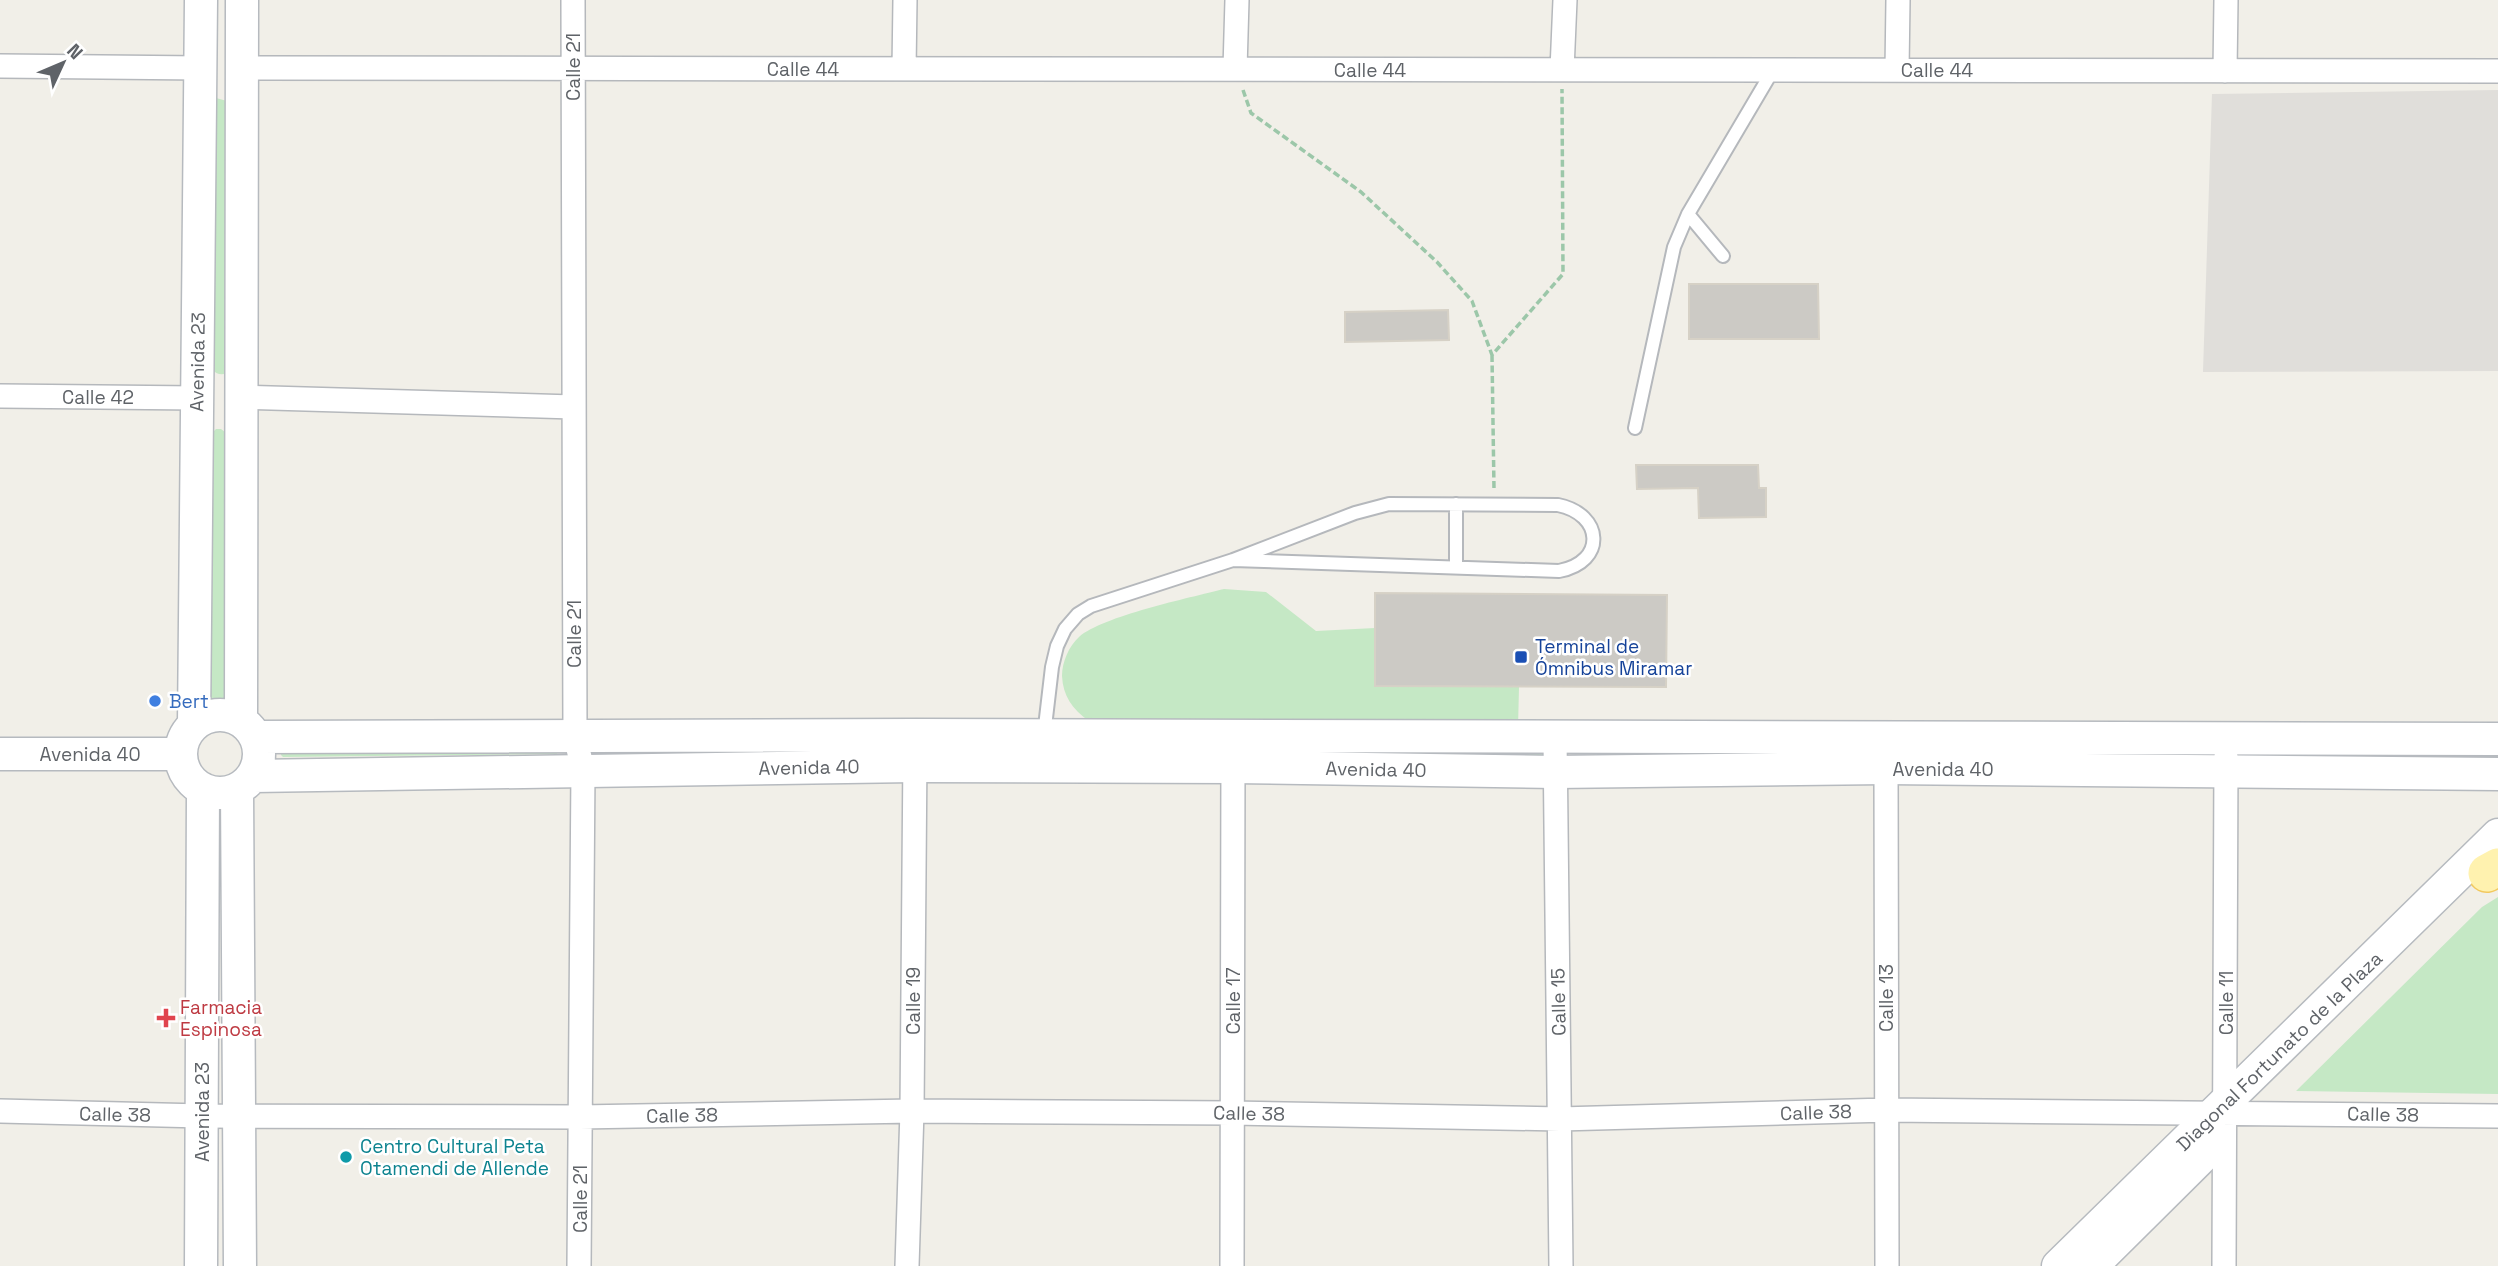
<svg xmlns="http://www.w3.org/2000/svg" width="2498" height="1266" font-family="'Space Grotesk',sans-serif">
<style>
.industrial{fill:#e0deda}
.green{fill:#c5e8c5}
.building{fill:#cccac5;stroke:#d6d1c6;stroke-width:2}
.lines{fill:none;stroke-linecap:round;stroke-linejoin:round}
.service-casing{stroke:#b5b8bc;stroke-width:16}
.minor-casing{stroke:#b5b8bc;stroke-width:26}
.secondary-casing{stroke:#b6babf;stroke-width:35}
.primary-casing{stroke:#f2c960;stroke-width:40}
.path{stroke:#9cc7a9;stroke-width:3.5;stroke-dasharray:7 3.5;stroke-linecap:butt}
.service{stroke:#fff;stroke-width:12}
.minor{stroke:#fff;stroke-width:23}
.secondary{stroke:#fff;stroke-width:32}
.primary{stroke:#fff2af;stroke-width:37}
.transit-dot{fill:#1a4fb4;stroke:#fff;stroke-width:2.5}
.shop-dot{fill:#3f7fe0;stroke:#fff;stroke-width:2.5}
.health-dot{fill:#e0444e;stroke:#fff;stroke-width:2.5}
.culture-dot{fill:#0f9aa8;stroke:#fff;stroke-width:2.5}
.labels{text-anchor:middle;stroke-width:5;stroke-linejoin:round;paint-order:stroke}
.street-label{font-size:19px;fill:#5f6368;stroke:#fff}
.transit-label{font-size:19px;fill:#164399;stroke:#fff;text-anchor:start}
.shop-label{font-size:19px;fill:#366cbe;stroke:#fff;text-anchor:start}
.health-label{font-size:19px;fill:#be3a42;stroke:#fff;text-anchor:start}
.culture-label{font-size:19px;fill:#0d838f;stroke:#fff;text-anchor:start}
</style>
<rect width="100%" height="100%" fill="#f1efe8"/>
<!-- industrial -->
<path class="industrial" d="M2498,90V371L2203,372L2212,94Z"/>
<!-- green -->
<path class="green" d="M216,98L227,101V373C217,377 212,370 206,363L211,102Z
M216,429H221L230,436L227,704L221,706L210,702L209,436Z
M1224,589L1266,592L1316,631L1375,628V686L1519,687L1518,728L1089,721C1072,709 1063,696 1062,676C1062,662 1069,646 1079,637C1103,616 1189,598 1224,589Z
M558,750L557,754L283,757L281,755V752Z
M1278,751L1543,752L1545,756L1276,752Z
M2267,753H2498V761L2267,760Z
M2498,897V1094L2296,1091L2482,907Z"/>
<!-- building -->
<path class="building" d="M1689,284H1818L1819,339H1689Z
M1448,310L1449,340L1345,342V312Z
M1636,465H1758L1759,488H1766V517L1699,518L1698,488L1637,489Z
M1375,593L1667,595L1666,687L1375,686Z"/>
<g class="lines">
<!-- service casing -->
<g class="service-casing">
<path id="service" d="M1688,214L1723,256
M1635,428L1674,247L1688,214L1773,70
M1456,504V567
M1044,735L1052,667L1057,646L1065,629L1078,614L1091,606L1233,560L1355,513L1389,504L1558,505C1603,514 1607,562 1559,571L1233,560"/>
</g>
<!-- minor casing -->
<g class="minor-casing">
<path id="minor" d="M573,0L575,736L583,770L579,1266
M0,66L202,68
M242,68L2498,71
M904,69L905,0
M1235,69L1237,0
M1562,70L1565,0
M1897,70L1898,0
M2225,71L2226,0
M0,396L197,398
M240,397L573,407
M1555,738L1561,1266
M0,1111L202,1116L580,1117L912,1111L1233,1113L1560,1119L1887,1110L2498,1116
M907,1266L912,1111L915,752
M1232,1266L1233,751
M1887,1266L1886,768L1894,757
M2224,1266L2226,757"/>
</g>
<!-- secondary casing -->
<g class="secondary-casing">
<path id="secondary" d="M181 754a39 39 0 1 1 78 0a39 39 0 1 1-78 0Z
M241,720L242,0
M194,724L201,0
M256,737L916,735L2498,739
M0,754H181
M253,776L914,766L1233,767L1555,772L1886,768L2498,774
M237,790L240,1266
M201,1266L203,789
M2058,1266L2498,835
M2092,1266L2210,1149"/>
</g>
<!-- primary casing -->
<g class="primary-casing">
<path id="primary" d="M2487,873L2498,867"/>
</g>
<!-- path -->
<path class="path" d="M1243,90L1251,113L1361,192L1437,262L1472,301L1492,355L1563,274L1562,89
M1492,355L1494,489"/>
<!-- service -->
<use href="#service" class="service"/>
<!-- minor -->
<use href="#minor" class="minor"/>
<!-- secondary -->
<use href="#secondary" class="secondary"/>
<!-- primary -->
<use href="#primary" class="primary"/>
</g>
<!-- markers -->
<rect class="transit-dot" x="1514" y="650" width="14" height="14" rx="3.5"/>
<circle class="shop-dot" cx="155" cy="701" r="7"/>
<path class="health-dot" d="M162.5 1007.5h7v7h7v7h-7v7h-7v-7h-7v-7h7z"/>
<circle class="culture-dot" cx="346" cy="1157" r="7"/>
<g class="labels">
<!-- street labels -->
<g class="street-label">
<text transform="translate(573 67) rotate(-90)" y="7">Calle 21</text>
<text x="803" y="76">Calle 44</text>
<text x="1370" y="77">Calle 44</text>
<text x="1937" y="77">Calle 44</text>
<text transform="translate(197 362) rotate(-89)" y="7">Avenida 23</text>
<text x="98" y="404">Calle 42</text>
<text transform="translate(574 634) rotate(-90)" y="7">Calle 21</text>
<text x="90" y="761">Avenida 40</text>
<text transform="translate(809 767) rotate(-1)" y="7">Avenida 40</text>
<text transform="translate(1376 769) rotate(1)" y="7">Avenida 40</text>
<text x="1943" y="776">Avenida 40</text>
<text transform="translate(1886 998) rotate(-90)" y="7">Calle 13</text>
<text transform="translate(913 1001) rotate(-90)" y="7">Calle 19</text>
<text transform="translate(1233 1001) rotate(-90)" y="7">Calle 17</text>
<text transform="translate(1558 1002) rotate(-91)" y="7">Calle 15</text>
<text transform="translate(2226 1003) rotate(-90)" y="7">Calle 11</text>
<text transform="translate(2279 1051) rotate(-44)" y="7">Diagonal Fortunato de la Plaza</text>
<text transform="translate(202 1112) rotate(-90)" y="7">Avenida 23</text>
<text transform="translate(1816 1112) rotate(-2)" y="7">Calle 38</text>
<text transform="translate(1249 1113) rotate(1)" y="7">Calle 38</text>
<text transform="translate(115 1114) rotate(1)" y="7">Calle 38</text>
<text transform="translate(2383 1114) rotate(1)" y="7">Calle 38</text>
<text transform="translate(682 1115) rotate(-1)" y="7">Calle 38</text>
<text transform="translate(580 1199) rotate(-90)" y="7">Calle 21</text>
</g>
<!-- transit labels -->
<g class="transit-label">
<text x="1535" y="653">Terminal de<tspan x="1535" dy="22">Ómnibus Miramar</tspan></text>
</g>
<!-- shop labels -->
<g class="shop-label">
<text x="169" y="708">Bert</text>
</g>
<!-- health labels -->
<g class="health-label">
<text x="180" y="1014">Farmacia<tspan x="180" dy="22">Espinosa</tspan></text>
</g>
<!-- culture labels -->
<g class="culture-label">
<text x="360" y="1153">Centro Cultural Peta<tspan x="360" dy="22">Otamendi de Allende</tspan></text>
</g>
</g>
<!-- north arrow -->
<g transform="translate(63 63) rotate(46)" stroke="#ffffff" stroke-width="5" paint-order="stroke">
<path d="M0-5L12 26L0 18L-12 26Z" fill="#5f6368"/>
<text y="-10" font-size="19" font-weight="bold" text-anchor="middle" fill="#5f6368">N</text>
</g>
</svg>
